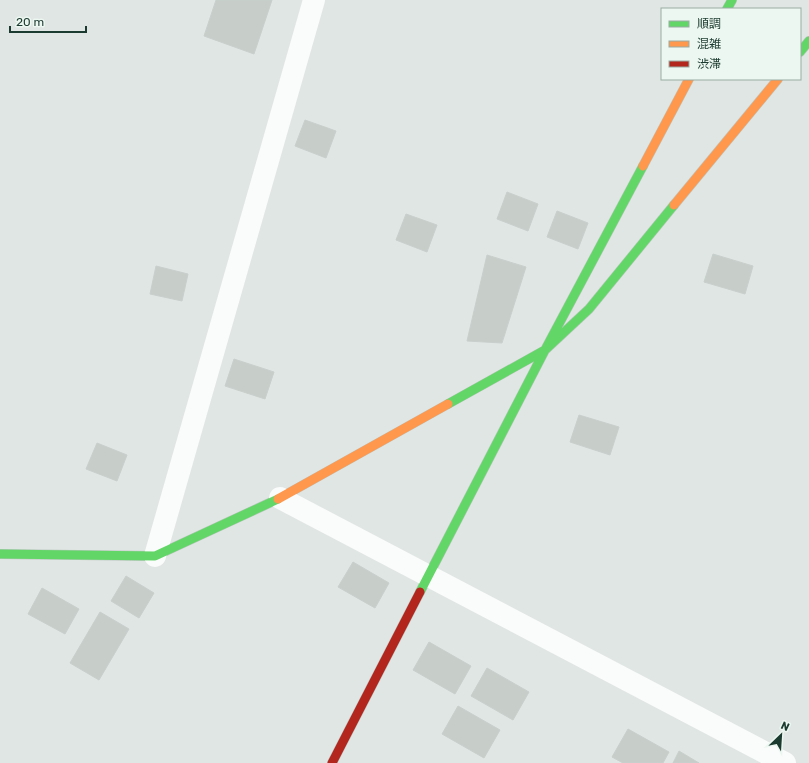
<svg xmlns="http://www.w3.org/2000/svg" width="809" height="763" font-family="Rubik,'Noto Sans JP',sans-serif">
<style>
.building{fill:#c7ceca;stroke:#c8cfcc}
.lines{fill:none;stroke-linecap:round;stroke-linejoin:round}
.fast-casing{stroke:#bbc6c1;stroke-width:10}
.slow-casing{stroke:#bbc6c1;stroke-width:10}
.jam-casing{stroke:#bbc6c1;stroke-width:10}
.street{stroke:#fafbfb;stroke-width:22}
.fast{stroke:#63d668;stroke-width:9}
.slow{stroke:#ff974d;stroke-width:9}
.jam{stroke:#b3261e;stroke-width:9}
</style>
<rect width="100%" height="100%" fill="#e0e6e3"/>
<!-- building -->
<path class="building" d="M216,0H272L254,54L204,36Z
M305,120L336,131L326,158L295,146Z
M507,192L538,204L528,231L497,219Z
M557,211L588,223L578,249L547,237Z
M406,214L437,225L427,252L396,240Z
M713,254L753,266L745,294L704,282Z
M487,255L526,267L502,343L467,341Z
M156,266L188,274L182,301L150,294Z
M234,359L274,372L265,399L225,386Z
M579,415L619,427L610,455L570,442Z
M97,443L127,455L117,481L86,469Z
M353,562L389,583L375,608L338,587Z
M126,576L154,593L139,618L111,601Z
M42,588L79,609L65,634L28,614Z
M100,612L129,629L99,680L70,663Z
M429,642L471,666L455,694L413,670Z
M487,668L529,692L513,720L471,696Z
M458,706L500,730L484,758L442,734Z
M628,729L669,752L663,763H623L612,757Z
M679,751L699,763H673Z"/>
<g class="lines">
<!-- fast casing -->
<g class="fast-casing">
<path id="fast" d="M727,9L732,0
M800,52L809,41
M448,404L545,350L589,309L674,205
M0,554L155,556L278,499
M420,592L545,350L643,166"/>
</g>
<!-- slow casing -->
<g class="slow-casing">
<path id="slow" d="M643,166L689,79
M674,205L778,79
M278,499L448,404"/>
</g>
<!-- jam casing -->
<g class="jam-casing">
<path id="jam" d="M332,763L420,592"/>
</g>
<!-- street -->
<path class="street" d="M280,498L785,763
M155,556L314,0"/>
<!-- fast -->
<use href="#fast" class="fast"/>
<!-- slow -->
<use href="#slow" class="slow"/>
<!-- jam -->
<use href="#jam" class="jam"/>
</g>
<!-- legend -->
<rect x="661" y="8" width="140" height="72" fill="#ecf7f1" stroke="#99aca4"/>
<rect x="669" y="21" width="20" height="6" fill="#63d668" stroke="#99aca4"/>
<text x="697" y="28" font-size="12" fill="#1c3b30">順調</text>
<rect x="669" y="41" width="20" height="6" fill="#ff974d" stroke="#99aca4"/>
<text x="697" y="48" font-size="12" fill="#1c3b30">混雑</text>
<rect x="669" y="61" width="20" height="6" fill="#b3261e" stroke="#99aca4"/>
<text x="697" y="68" font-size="12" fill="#1c3b30">渋滞</text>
<!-- north arrow -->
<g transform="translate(781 735) rotate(25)" stroke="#ecf7f1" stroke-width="3" paint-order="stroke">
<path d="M0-3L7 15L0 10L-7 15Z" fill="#1c3b30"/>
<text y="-6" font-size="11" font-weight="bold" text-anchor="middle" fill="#1c3b30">N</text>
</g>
<!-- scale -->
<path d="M10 26v6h76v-6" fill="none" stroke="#1c3b30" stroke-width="2"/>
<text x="16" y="26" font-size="12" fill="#1c3b30" stroke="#ecf7f1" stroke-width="3" paint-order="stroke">20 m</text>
</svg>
